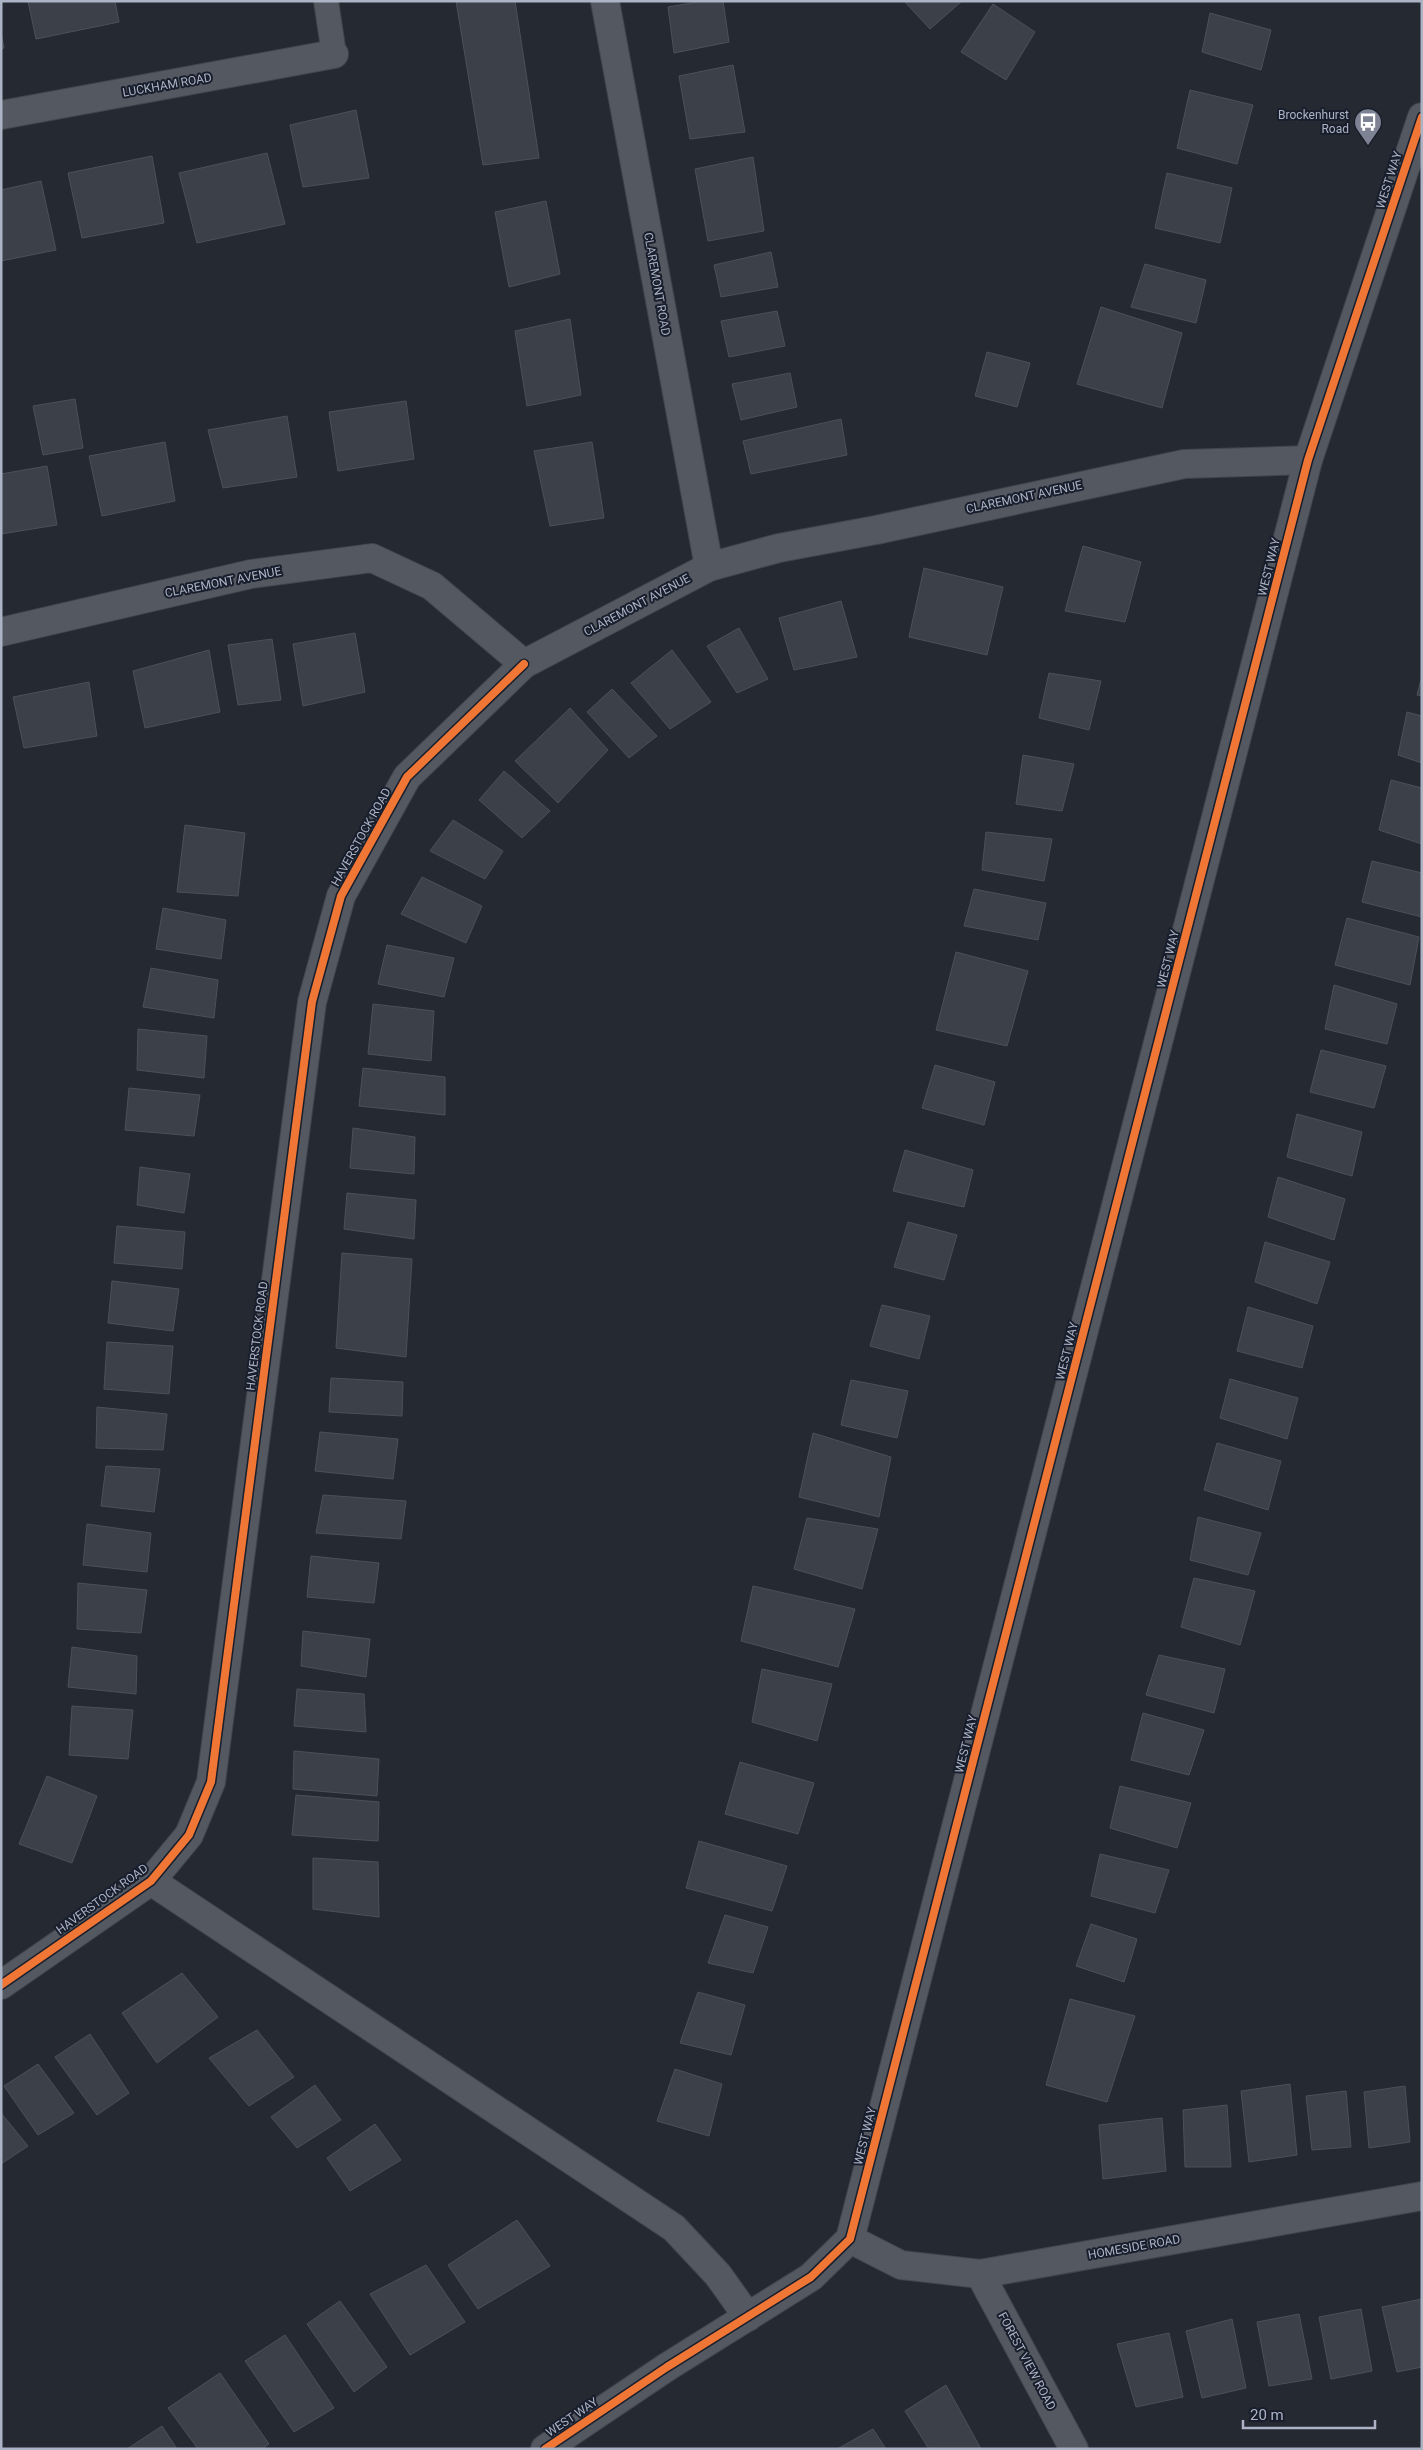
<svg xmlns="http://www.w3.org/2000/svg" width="1423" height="2450" font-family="Roboto,sans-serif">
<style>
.building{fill:#3c4048;stroke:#4b505a}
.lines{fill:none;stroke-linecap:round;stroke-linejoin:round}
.service-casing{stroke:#41444b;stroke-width:26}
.minor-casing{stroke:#41444b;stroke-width:30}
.tertiary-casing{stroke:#41444b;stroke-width:30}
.service{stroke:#545860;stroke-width:24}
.minor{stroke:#545860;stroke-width:28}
.tertiary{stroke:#545860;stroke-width:28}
.cycleway-casing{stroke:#181e2c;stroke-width:11}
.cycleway{stroke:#f07635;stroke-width:8}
.labels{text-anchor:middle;stroke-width:4;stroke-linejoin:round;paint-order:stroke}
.street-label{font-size:12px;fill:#acb3c5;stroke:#181e2c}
.poi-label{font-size:12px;fill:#acb3c5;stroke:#181e2c;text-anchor:end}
</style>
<rect width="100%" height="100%" fill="#252932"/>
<!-- building -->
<path class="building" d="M28,1H115L119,22L36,39Z
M456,1H515L539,158L483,165Z
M703,1H723L729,42L674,53L668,7Z
M904,1H962L930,29Z
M993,4L1035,32L1006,80L961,52Z
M1210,13L1271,30L1261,70L1202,52Z
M1,33L4,48L1,49Z
M733,65L745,132L690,139L679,76Z
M1190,90L1253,105L1237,164L1177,148Z
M356,110L369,178L303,187L290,125Z
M267,153L285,224L197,243L179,173Z
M152,156L164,223L82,238L68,173Z
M753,157L764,231L708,241L695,169Z
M1167,173L1232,188L1220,243L1155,228Z
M41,181L56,250L1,261V190Z
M546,201L560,274L509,287L495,212Z
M771,252L778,287L721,297L714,265Z
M1145,264L1206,280L1196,323L1131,307Z
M1101,307L1182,333L1162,408L1077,384Z
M777,311L785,346L729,357L721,321Z
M570,319L581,395L527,406L515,331Z
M987,352L1030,363L1017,407L975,396Z
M790,373L797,407L741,420L732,384Z
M75,399L83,448L43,455L33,406Z
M406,401L414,459L338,471L329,412Z
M287,416L297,477L223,488L208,430Z
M841,419L847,455L751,474L743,441Z
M165,442L175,501L102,516L89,456Z
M592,442L604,518L550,526L534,451Z
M47,466L57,525L1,534V474Z
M1083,546L1141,562L1125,622L1065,611Z
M924,568L1003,587L987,655L909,637Z
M841,601L857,657L794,670L779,618Z
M739,628L768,679L737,693L707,646Z
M355,633L365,692L303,706L293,644Z
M272,639L281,700L238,705L228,645Z
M209,650L220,712L145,728L133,671Z
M672,650L711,702L670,729L631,683Z
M1049,673L1101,681L1089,730L1039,718Z
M1422,676V696L1417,695Z
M89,682L97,736L24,748L13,697Z
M612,689L657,736L629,758L587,712Z
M570,708L608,750L558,803L515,761Z
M1407,712L1422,716V763L1398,755Z
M1023,755L1074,764L1062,811L1016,804Z
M504,771L550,811L522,838L479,800Z
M1391,780L1422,788V844L1379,830Z
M453,820L503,851L485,879L430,851Z
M185,825L245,833L238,896L177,892Z
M986,832L1052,839L1044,881L982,870Z
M1372,861L1422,873V917L1362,902Z
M422,877L482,906L466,943L401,914Z
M974,889L1046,903L1038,940L964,926Z
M163,908L226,920L221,959L156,949Z
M1347,918L1419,937L1410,985L1335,965Z
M387,945L454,958L444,997L378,984Z
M956,952L1028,971L1007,1046L936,1030Z
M151,968L218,980L214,1018L143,1007Z
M1334,985L1397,1004L1387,1044L1325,1029Z
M373,1004L434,1011L431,1061L368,1054Z
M138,1029L207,1036L204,1078L137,1070Z
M1321,1050L1386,1066L1374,1108L1310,1092Z
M935,1065L995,1082L984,1125L922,1108Z
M363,1068L445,1077V1115L359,1106Z
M129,1088L200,1095L194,1136L125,1130Z
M1297,1114L1362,1132L1352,1176L1287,1157Z
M353,1128L415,1137L414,1174L350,1168Z
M905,1150L973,1170L964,1207L893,1191Z
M140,1167L190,1174L184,1213L137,1205Z
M1278,1177L1345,1199L1334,1240L1268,1217Z
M347,1193L416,1200L414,1239L344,1229Z
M908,1222L957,1235L944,1280L894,1267Z
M117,1226L185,1232L182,1269L114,1263Z
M1265,1242L1330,1262L1317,1304L1255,1282Z
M342,1253L412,1259L406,1357L336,1348Z
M112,1281L179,1289L173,1331L108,1323Z
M882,1305L930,1316L919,1359L870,1346Z
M1248,1307L1313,1326L1302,1368L1237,1351Z
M107,1342L173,1346L169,1394L104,1389Z
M331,1378L403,1382L402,1416L329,1412Z
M1230,1379L1298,1398L1287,1439L1220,1418Z
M851,1380L908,1391L897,1438L841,1425Z
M97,1407L167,1414L163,1450L96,1448Z
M320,1432L398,1439L393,1479L315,1471Z
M813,1433L891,1457L879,1517L799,1497Z
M1217,1443L1281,1461L1268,1510L1204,1490Z
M106,1466L160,1469L154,1512L101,1506Z
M323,1495L406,1501L401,1539L316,1533Z
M1198,1517L1261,1533L1248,1575L1190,1560Z
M807,1518L878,1529L862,1589L794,1569Z
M87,1524L151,1533L147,1572L83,1565Z
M311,1556L379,1563L374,1603L307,1597Z
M1194,1578L1255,1591L1240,1645L1181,1627Z
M78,1583L147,1590L141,1633L77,1629Z
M753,1586L855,1609L838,1667L741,1641Z
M303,1631L370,1639L366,1677L301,1666Z
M72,1647L137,1656L136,1694L68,1687Z
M1159,1655L1225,1669L1214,1713L1146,1695Z
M762,1669L832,1684L817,1741L752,1722Z
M297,1689L364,1694L366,1732L294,1726Z
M72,1706L133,1710L128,1759L69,1755Z
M1143,1713L1204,1730L1189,1775L1131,1760Z
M294,1751L379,1759L377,1796L293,1789Z
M740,1762L814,1783L798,1834L725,1814Z
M47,1776L97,1796L72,1863L19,1844Z
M1120,1786L1191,1803L1177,1848L1110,1828Z
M296,1795L379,1802L378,1841L292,1835Z
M699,1841L787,1866L772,1911L686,1888Z
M1100,1854L1169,1870L1155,1913L1091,1896Z
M313,1858L378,1862L379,1917L313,1909Z
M725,1915L768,1927L753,1973L708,1963Z
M1091,1924L1137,1939L1124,1982L1076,1966Z
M182,1973L218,2017L157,2063L122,2013Z
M698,1992L745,2005L731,2055L680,2043Z
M1070,1999L1135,2016L1107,2102L1046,2085Z
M257,2030L294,2077L249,2106L209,2058Z
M90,2034L129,2093L97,2115L55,2057Z
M38,2064L74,2113L38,2135L4,2086Z
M675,2069L722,2084L709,2136L657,2121Z
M1290,2084L1297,2155L1249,2162L1241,2091Z
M315,2085L341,2120L297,2148L271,2117Z
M1405,2086L1410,2142L1369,2148L1364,2092Z
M1346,2091L1351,2147L1312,2150L1306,2096Z
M1227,2105L1231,2167H1185L1183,2110Z
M1,2113L28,2146L1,2164Z
M1162,2118L1166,2171L1103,2179L1099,2125Z
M375,2124L401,2160L350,2191L327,2158Z
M517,2220L550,2266L478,2309L448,2265Z
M426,2265L465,2322L410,2355L370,2294Z
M1422,2299V2367L1397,2372L1382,2307Z
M340,2301L387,2367L354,2392L307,2324Z
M1361,2309L1372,2371L1331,2379L1319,2317Z
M1299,2314L1312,2379L1269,2386L1257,2322Z
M1232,2319L1246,2388L1202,2398L1186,2331Z
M1169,2333L1183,2397L1136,2407L1117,2344Z
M285,2335L334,2408L294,2432L245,2361Z
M220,2373L269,2444L262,2449H198L168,2408Z
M946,2385L981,2449H929L905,2411Z
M162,2426L177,2449H127Z
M873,2429L886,2449L839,2448Z"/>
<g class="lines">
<!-- service casing -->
<g class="service-casing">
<path id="service" d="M326,1L334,54"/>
</g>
<!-- minor casing -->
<g class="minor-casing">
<path id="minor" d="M605,1L709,567
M1,115L334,54
M1,632L251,574L372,558L432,586L524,664L709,567L779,548L876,530L1184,464L1308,460
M151,1881L674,2228L718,2275L748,2317
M1,1985L151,1881L189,1835L211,1782L312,1002L341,896L407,777L524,664
M850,2239L901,2265L980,2274L1422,2196
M980,2274L1074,2449"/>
</g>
<!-- tertiary casing -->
<g class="tertiary-casing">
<path id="tertiary" d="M545,2449L667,2367L811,2277L850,2239L1308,460L1422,117"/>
</g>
<!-- service -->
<use href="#service" class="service"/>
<!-- minor -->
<use href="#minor" class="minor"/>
<!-- tertiary -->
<use href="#tertiary" class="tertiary"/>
<!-- cycleway casing -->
<g class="cycleway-casing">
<path id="cycleway" d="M1,1985L151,1881L189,1835L211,1782L312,1002L341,896L407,777L524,664
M545,2449L667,2367L811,2277L850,2239L1308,460L1422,117"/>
</g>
<!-- cycleway -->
<use href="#cycleway" class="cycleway"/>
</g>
<!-- icons -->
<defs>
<g id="bus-pin" transform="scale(1.4375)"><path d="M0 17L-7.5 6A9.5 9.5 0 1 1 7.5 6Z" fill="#7d8392" stroke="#181e2c"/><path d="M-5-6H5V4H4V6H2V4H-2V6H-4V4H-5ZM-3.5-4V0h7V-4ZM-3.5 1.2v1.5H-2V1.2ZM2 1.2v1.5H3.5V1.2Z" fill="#fff"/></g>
</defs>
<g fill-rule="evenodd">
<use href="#bus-pin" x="1368" y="122"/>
</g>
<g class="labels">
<!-- street labels -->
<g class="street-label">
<text transform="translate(167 85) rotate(-10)" y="4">LUCKHAM ROAD</text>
<text transform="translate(1389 180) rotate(-72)" y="4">WEST WAY</text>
<text transform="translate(657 284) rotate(80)" y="4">CLAREMONT ROAD</text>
<text transform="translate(1024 497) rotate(-12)" y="4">CLAREMONT AVENUE</text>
<text transform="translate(1269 567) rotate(-76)" y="4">WEST WAY</text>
<text transform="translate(223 582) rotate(-11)" y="4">CLAREMONT AVENUE</text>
<text transform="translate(637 605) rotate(-28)" y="4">CLAREMONT AVENUE</text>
<text transform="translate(361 837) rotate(-61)" y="4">HAVERSTOCK ROAD</text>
<text transform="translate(1168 959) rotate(-76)" y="4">WEST WAY</text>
<text transform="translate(257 1336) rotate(-83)" y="4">HAVERSTOCK ROAD</text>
<text transform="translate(1067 1351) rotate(-76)" y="4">WEST WAY</text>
<text transform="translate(966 1744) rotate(-76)" y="4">WEST WAY</text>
<text transform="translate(102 1899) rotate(-36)" y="4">HAVERSTOCK ROAD</text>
<text transform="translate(865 2136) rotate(-76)" y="4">WEST WAY</text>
<text transform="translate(1134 2247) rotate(-10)" y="4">HOMESIDE ROAD</text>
<text transform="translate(1027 2361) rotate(62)" y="4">FOREST VIEW ROAD</text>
<text transform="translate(572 2417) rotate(-34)" y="4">WEST WAY</text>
</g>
<!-- poi labels -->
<g class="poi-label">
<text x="1349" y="119">Brockenhurst<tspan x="1349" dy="14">Road</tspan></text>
</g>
</g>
<!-- border -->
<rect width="1423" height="2450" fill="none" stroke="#acb3c5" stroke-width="5"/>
<!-- scale -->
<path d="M1243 2420v8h132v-8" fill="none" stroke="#acb3c5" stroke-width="2.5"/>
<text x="1250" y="2420" font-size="15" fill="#acb3c5" stroke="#181e2c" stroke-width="4" paint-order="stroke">20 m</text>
</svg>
